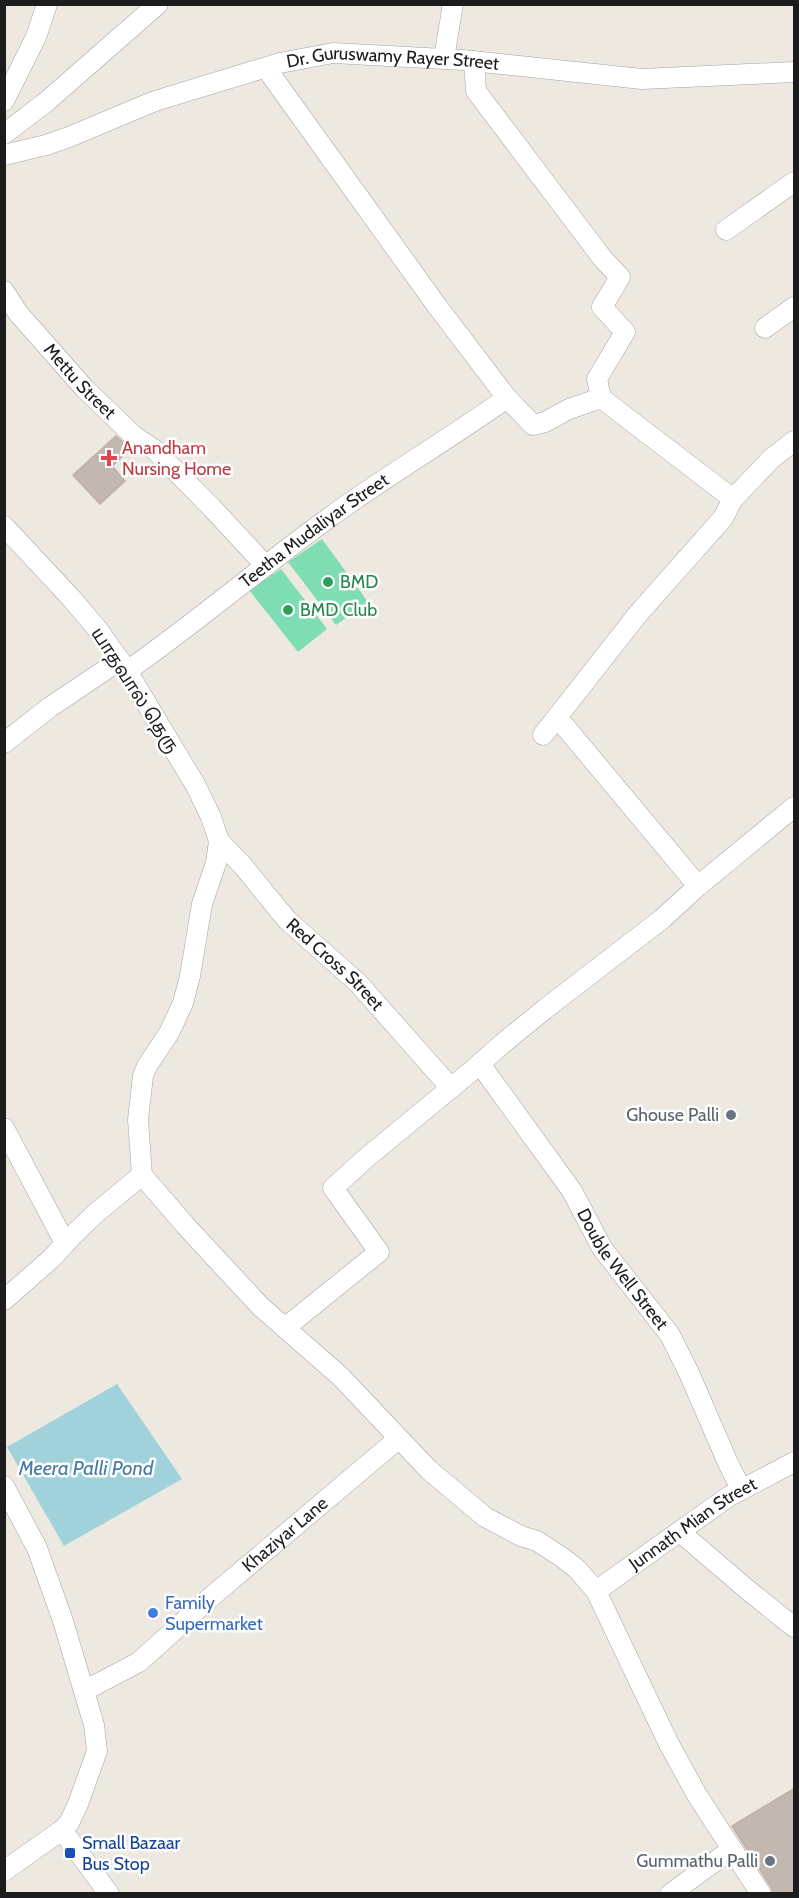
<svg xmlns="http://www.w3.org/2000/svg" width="799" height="1898" font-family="Cabin,'Noto Sans Tamil',sans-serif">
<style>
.pitch{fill:#7fddb3}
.water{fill:#a1d2db}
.building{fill:#c2b8b1;stroke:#bfaea4;stroke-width:1.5}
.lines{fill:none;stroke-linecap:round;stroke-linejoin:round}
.minor-casing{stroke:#a3a3a3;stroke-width:21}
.minor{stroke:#fff;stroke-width:20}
.health-dot{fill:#e0444e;stroke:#fff;stroke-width:2}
.leisure-dot{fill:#2e9e5b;stroke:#fff;stroke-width:2}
.worship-dot{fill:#6b7280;stroke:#fff;stroke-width:2}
.shop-dot{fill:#3f7fe0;stroke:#fff;stroke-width:2}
.transit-dot{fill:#1a4fb4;stroke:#fff;stroke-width:2}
.labels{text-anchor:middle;stroke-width:5;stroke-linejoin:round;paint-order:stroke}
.street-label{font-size:18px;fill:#1c1c1c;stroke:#fff}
.health-label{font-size:18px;fill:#be3a42;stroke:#fff;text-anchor:start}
.leisure-label{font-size:18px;fill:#27864d;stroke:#fff;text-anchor:start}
.worship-label{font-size:18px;fill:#5b616d;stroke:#fff;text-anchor:end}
.shop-label{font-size:18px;fill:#366cbe;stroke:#fff;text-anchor:start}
.transit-label{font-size:18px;fill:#164399;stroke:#fff;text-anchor:start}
.water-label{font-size:20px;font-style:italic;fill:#467aa3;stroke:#fff}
</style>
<rect width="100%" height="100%" fill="#ede9e1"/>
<!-- pitch -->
<path class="pitch" d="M322,539L368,602L336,625L288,562Z
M281,569L327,629L298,652L249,590Z"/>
<!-- water -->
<path class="water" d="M117,1384L182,1479L64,1546L7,1447Z"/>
<!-- building -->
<path class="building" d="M116,436L131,449L112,466L125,481L100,504L73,475Z
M795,1788V1893H773L771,1887L732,1826Z"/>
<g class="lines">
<!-- minor casing -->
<g class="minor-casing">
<g id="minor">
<path d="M444,58L453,4"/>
<path d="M266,68L437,306L507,398L533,425L545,422L569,409L601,398L597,379L625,332L602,307L620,277L603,259L476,91L474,61"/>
<path d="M4,101L36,37L47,4"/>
<path d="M4,134L46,102L158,4"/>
<path id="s1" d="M4,155L46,145L69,137L155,101L280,63L333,53L463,60L642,79L794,72"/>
<path d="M726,230L794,182"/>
<path id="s2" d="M4,291L18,313L85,389L134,436L155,450L212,508L266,566"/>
<path d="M765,328L794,307"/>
<path d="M601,398L733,499"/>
<path id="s3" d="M4,526L72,599L99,631L127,671L196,786L211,817L219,841L243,866L287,920L358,983L451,1088"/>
<path id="s4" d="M127,671C197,622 261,567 330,517C388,475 449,439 507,398"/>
<path d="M557,717L698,886"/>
<path d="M543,735L638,614L723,518L733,499L771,459L794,441"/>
<path d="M4,743L50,707L120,660"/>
<path d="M219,841L216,863L202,904L190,976L183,1003L169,1033L147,1066L143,1076L138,1120L142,1175L185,1225L260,1306L341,1377L429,1470L485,1517L521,1536L537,1541L563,1558L577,1569L596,1591L669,1744L697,1795L761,1894"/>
<path id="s5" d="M480,1064L572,1191L602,1248L670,1335L689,1373L728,1463L741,1489"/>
<path d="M4,1128L65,1243"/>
<path d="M4,1300L52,1258L72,1236L96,1213L142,1175"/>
<path d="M286,1327L379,1252L333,1188L365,1159L474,1069L502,1044L545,1009L662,919L698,886L794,807"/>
<path d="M4,1486L37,1548L63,1621L94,1725L97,1751L78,1804L69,1823L62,1830L4,1871"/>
<path d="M680,1532L749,1591L794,1627"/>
<path id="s6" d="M596,1591L728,1497L794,1462"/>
<path id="s7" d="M84,1691L139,1662L211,1597L398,1439"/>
<path d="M62,1830L109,1894"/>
<path d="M670,1894L732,1849"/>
</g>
</g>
<!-- minor -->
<use href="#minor" class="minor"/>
</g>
<!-- markers -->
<path class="health-dot" d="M106 449h6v6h6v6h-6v6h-6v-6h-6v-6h6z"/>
<g class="leisure-dot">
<circle cx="328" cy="582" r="6"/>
<circle cx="288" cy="610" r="6"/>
</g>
<g class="worship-dot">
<circle cx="731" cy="1115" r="6"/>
<circle cx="770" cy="1861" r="6"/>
</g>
<circle class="shop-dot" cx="153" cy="1613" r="6"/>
<rect class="transit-dot" x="64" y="1847" width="12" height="12" rx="3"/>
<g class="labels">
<!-- street labels -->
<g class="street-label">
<text dy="6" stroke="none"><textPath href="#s1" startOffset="405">Dr. Guruswamy Rayer Street</textPath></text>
<text dy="6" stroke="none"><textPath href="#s2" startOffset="118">Mettu Street</textPath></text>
<text dy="6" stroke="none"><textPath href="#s4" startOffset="234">Teetha Mudaliyar Street</textPath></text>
<text transform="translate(135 690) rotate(57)" y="6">யாதவால் தெரு</text>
<text dy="6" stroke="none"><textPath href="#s3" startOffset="554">Red Cross Street</textPath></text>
<text dy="6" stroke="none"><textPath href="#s5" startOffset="250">Double Well Street</textPath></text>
<text dy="6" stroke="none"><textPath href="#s6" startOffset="118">Junnath Mian Street</textPath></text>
<text dy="6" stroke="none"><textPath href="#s7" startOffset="256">Khaziyar Lane</textPath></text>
</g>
<!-- health labels -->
<g class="health-label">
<text x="122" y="454">Anandham<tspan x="122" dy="21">Nursing Home</tspan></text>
</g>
<!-- leisure labels -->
<g class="leisure-label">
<text x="340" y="588">BMD</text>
<text x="300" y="616">BMD Club</text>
</g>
<!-- worship labels -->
<g class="worship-label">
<text x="719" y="1121">Ghouse Palli</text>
<text x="758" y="1867">Gummathu Palli</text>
</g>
<!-- shop labels -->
<g class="shop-label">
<text x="165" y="1609">Family<tspan x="165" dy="21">Supermarket</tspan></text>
</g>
<!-- transit labels -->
<g class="transit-label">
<text x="82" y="1849">Small Bazaar<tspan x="82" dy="21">Bus Stop</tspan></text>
</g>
<!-- water labels -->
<g class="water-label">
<text x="86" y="1475">Meera Palli Pond</text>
</g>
</g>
<!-- border -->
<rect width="799" height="1898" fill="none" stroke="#1c1c1c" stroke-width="12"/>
</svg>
